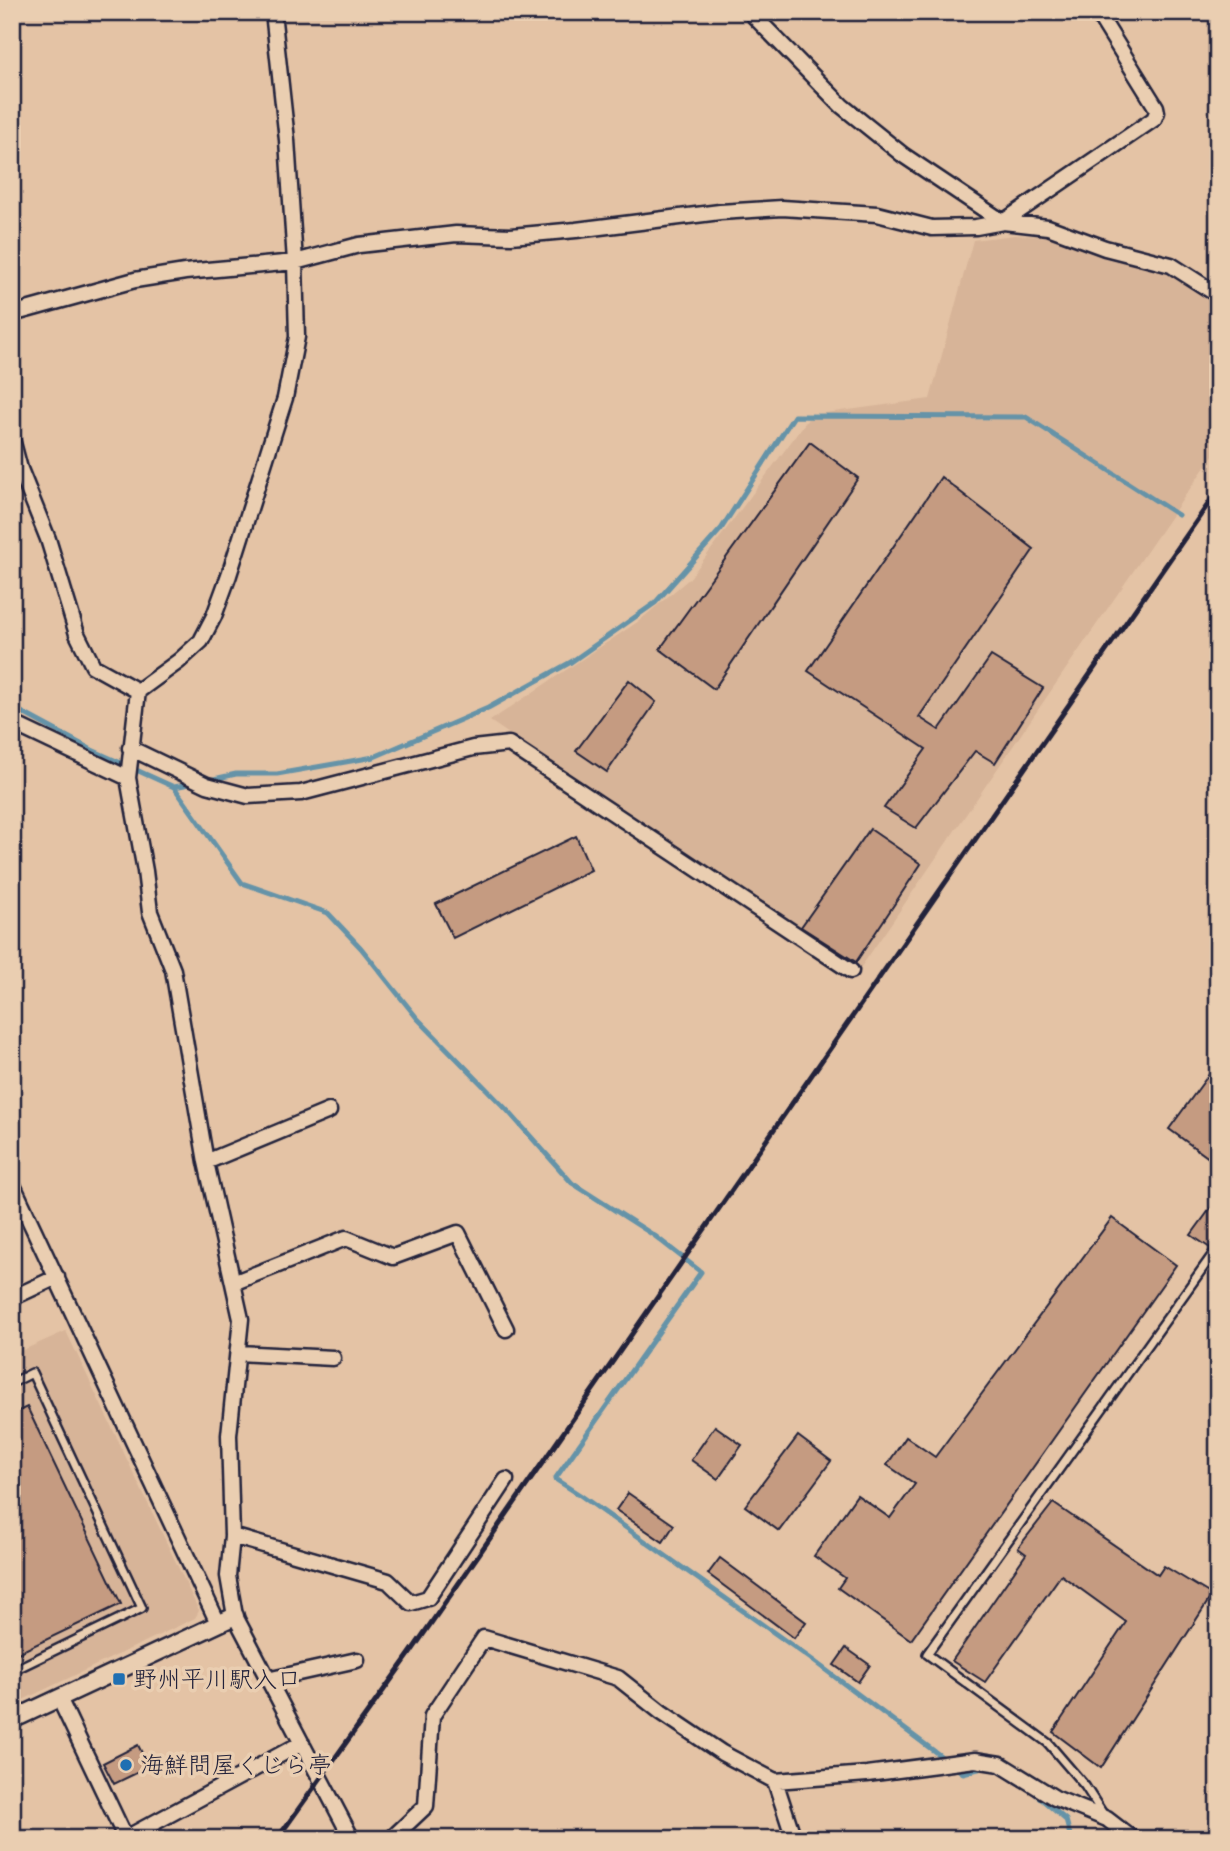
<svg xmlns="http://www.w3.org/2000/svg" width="1230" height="1851" font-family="Dekko,'Klee One',sans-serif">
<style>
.built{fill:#d7b498}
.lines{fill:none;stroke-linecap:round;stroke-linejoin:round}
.stream{stroke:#6593a8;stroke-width:5}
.building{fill:#c59b81;stroke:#22223b;stroke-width:2}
.service-casing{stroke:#22223b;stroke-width:12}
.minor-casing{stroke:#22223b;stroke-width:19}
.tertiary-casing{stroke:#22223b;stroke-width:21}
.path{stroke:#22223b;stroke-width:2.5;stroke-dasharray:2 5;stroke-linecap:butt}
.service{stroke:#eaceb1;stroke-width:7}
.minor{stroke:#eaceb1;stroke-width:14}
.tertiary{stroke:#eaceb1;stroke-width:16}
.rail{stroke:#22223b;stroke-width:5}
.poi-dot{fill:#1f6fb2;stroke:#eaceb1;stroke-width:2.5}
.labels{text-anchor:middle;stroke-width:7;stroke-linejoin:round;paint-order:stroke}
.poi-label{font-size:24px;fill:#22223b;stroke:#eaceb1;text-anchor:start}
</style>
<rect width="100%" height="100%" fill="#e4c3a5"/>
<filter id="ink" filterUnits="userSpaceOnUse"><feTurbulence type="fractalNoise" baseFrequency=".0143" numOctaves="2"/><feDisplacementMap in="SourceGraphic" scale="14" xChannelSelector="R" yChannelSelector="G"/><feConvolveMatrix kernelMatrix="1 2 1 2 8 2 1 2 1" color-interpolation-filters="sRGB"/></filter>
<g filter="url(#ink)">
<!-- built -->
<path class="built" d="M1015,235L1058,237L1108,259L1166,271L1218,303V448L859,970L490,721L639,621L690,578L811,415L930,399L973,240Z
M66,1331L199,1611L195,1618L12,1705V1355Z"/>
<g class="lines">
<!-- stream -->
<path class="stream" d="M12,707L92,750L174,787L242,883L328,913L361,948L417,1018L508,1111L572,1183L655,1236L701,1272L555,1479L580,1495L811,1659L946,1760
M205,781L236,774H277L374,757L488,708L571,662L655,603L721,529L794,416L1026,417L1178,515
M174,787L195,783
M953,1766L963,1773L986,1767
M1031,1790L1066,1820L1071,1839"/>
</g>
<!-- building -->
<path class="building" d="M810,442L858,478L714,689L660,649Z
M941,477L1034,549L919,717L939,730L991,656L1043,688L995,763L975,751L916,828L884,808L926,749L808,671Z
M629,680L656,702L607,772L576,751Z
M870,829L921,864L856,962L801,927Z
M576,836L591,870L453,938L436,904Z
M1218,1062V1154L1213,1161L1169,1129Z
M1218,1198V1237L1210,1248L1191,1235Z
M1112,1218L1176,1265L911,1640L838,1588L845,1578L814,1556L857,1495L890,1518L915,1484L887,1465L906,1437L935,1457Z
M27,1407L121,1604L12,1656V1414Z
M715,1426L742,1445L718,1479L691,1460Z
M798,1436L831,1461L779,1531L745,1506Z
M628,1493L674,1525L663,1542L616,1510Z
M1053,1503L1158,1575L1164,1566L1212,1595L1101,1768L1053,1732L1126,1622L1061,1575L985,1682L952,1661L1026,1554L1018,1548Z
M720,1558L806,1622L794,1638L708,1574Z
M846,1648L870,1665L858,1682L834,1665Z
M138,1745L149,1767L114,1784L103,1763Z"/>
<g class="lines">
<!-- service casing -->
<g class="service-casing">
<path id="service" d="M12,1383L32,1373L142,1608L12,1671
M1103,1814L1085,1786L1048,1743L927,1654L1218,1247"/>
</g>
<!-- minor casing -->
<g class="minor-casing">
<path id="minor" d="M273,12L287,140L295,262L297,337L285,398L229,575L214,616L201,641L179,661L138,691L128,778L145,871L150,912L173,970L206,1162L241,1319L229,1435L232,1536L228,1576L235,1616L352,1839
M750,12L842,106L903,155L1003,222
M1003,222L1154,119L1157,112L1156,107L1097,12
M12,314L135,280L185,272L295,262L359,245L456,234L511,236L576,230L720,212L782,208L877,214L932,228L976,227L1003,222L1048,227L1105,248L1171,265L1218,295
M12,439L20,469L48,539L77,634L93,666L138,691
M12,723L128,778
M130,748L207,785L248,796L301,793L473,748L509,744L851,971
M206,1162L329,1111
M12,1183L218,1623
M233,1283L346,1238L393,1257L458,1233L506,1329
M12,1298L57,1277
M238,1353L333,1358
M232,1536L388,1581L411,1603L428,1598L506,1480
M267,1680L357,1660
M59,1698L126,1839
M775,1781L794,1839
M126,1838L302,1743
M391,1839L426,1806L432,1716L484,1638L618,1678L661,1712L722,1753L775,1781L867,1774L975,1760L1000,1764L1055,1798L1107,1819L1133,1839"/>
</g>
<!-- tertiary casing -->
<g class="tertiary-casing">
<path id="tertiary" d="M12,1720L235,1616"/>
</g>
<!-- path -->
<path class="path" d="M263,1839L267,1832L277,1839"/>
<!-- service -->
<use href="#service" class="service"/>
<!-- minor -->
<use href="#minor" class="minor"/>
<!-- tertiary -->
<use href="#tertiary" class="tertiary"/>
<!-- rail -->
<path class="rail" d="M277,1839L411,1652L1218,490"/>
</g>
</g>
<!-- markers -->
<g class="poi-dot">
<rect x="112" y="1672" width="14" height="14" rx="3.5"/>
<circle cx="126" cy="1765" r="7"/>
</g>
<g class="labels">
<!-- poi labels -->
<g class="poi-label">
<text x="133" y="1687">野州平川駅入口</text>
<text x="140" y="1773">海鮮問屋くじら亭</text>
</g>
</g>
<!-- margin -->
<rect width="1230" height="1851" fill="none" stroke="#eaceb1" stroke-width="42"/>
<rect x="21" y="21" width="1188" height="1809" fill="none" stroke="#22223b" stroke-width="2.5" filter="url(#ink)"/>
</svg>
